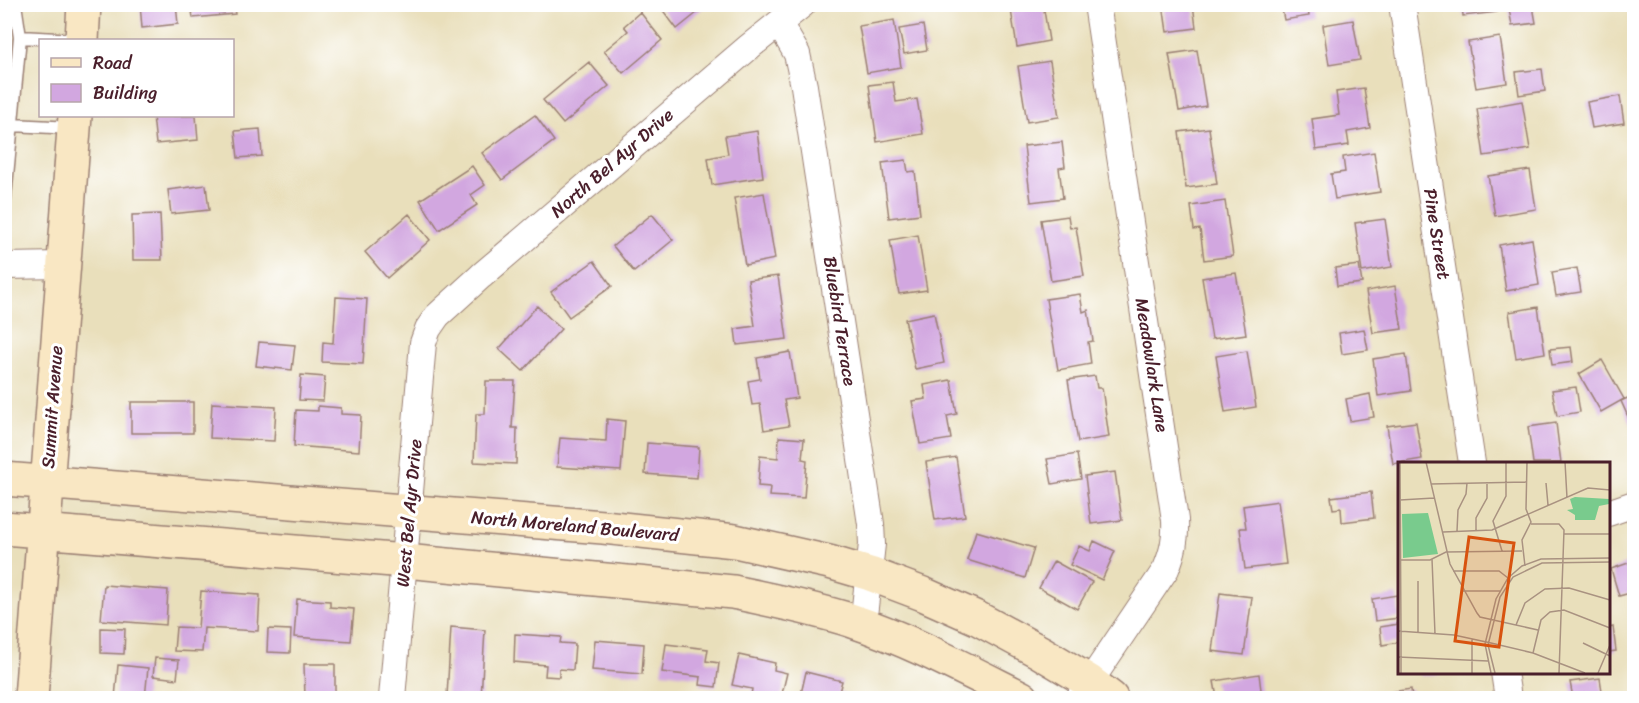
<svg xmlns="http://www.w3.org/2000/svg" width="1639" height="703" font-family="Sriracha,sans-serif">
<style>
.building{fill:#d2a7e0}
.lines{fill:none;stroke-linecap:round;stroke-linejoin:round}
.lane-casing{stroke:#9a7f73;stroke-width:15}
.street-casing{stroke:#9a7f73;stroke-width:28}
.secondary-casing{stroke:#9a7f73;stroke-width:36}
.lane{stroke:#fff;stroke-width:12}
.street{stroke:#fff;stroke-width:26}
.secondary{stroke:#f9e7c3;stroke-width:33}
.labels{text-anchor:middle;stroke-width:6;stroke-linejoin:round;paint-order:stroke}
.street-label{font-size:18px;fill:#4a1f2b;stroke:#fff}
.inset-road{fill:none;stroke:#a99281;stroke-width:1.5}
.view{fill:#d8530f;fill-opacity:0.15;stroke:#d8530f;stroke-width:3}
.inset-edge{fill:none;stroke:#4a1f2b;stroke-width:3}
</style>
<rect width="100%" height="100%" fill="#fff"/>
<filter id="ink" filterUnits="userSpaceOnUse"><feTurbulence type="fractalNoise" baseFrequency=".0167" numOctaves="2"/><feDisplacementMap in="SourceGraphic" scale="12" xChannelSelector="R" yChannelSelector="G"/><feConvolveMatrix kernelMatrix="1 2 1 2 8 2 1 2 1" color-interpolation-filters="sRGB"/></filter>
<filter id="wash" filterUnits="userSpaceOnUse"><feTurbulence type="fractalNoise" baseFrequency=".008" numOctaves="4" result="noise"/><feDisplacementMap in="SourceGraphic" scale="24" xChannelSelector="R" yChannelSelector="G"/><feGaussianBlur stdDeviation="1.35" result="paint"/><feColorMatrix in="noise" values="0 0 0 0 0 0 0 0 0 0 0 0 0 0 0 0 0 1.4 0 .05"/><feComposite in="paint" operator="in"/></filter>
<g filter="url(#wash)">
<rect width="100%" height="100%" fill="#e9dfbb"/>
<g id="blocks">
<!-- building -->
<path class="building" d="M140,4H176L178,24L142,28Z
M191,4H234L235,14L193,18Z
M658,4H708L677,29Z
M1010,4H1043L1049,41L1017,47Z
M1163,4H1193L1196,28L1167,32Z
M1281,4H1307L1309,16L1284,20Z
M1462,4H1497V12L1463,16Z
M1628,4H1634V25H1631Z
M1533,6L1536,23L1512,26L1509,9Z
M640,12L662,40L623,73L604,51L628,31L624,26Z
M894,20L901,67L867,73L859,26Z
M1353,20L1360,60L1329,65L1323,25Z
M923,25L927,50L904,54L899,29Z
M1500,37L1507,83L1476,88L1468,42Z
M1197,50L1206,106L1179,111L1169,54Z
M1050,61L1059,117L1027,122L1018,66Z
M589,62L609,86L563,124L543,100Z
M1542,69L1545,91L1519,95L1516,72Z
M893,82L896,102L917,99L923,134L877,142L869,85Z
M1364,88L1370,128L1347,132L1349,145L1316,150L1312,119L1339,115L1336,92Z
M1620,96L1624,123L1592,128L1587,102Z
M1522,101L1530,149L1484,156L1477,109Z
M535,115L554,141L502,180L482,153Z
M153,116H196L198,140L156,144Z
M1209,128L1217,184L1186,188L1179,132Z
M260,129L262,156L238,158L235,131Z
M757,131L763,177L712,185L708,158L728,154L725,136Z
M1062,142L1065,167L1059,168L1063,198L1031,202L1024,146Z
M1374,152L1380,192L1335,199L1331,174L1345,172L1343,157Z
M906,160L908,172L915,171L920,214L889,218L882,163Z
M472,166L485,185L471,195L477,205L439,230L420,200Z
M1530,170L1536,209L1495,216L1488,176Z
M206,185L209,210L171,214L168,190Z
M764,193L775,259L745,265L734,198Z
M1225,201L1233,256L1204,260L1200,229L1194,230L1191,206Z
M160,214L162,260H133L132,215Z
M409,214L430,240L387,278L365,252Z
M652,214L673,240L634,272L613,246Z
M1068,216L1070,228L1076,227L1084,276L1051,281L1041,220Z
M1385,219L1392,267L1362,272L1355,223Z
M918,235L927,290L899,294L890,240Z
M1532,239L1539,285L1506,291L1499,245Z
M594,261L612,286L569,317L551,292Z
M1359,265L1362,283L1337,286L1335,268Z
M1577,268L1581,292L1556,296L1552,272Z
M1236,273L1246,334L1212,339L1202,278Z
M778,276L787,339L737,345L735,329L755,326L748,280Z
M1395,286L1402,329L1373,333L1366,291Z
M1080,294L1083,312L1088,310L1093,341L1088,342L1091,364L1058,370L1046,299Z
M336,297L367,299L363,364L322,362L323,342L333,343Z
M537,306L561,329L523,371L499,349Z
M1538,307L1545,353L1516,358L1509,312Z
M934,313L944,363L915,369L905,319Z
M1364,329L1368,350L1342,354L1339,333Z
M259,342L295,345L292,370L256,366Z
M1571,347L1573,362L1552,365L1550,349Z
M1247,351L1256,407L1225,412L1216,356Z
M790,352L797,398L784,400L789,426L764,430L760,404L752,405L748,381L760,379L757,358Z
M1406,354L1411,391L1378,396L1373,359Z
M1602,360L1624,399L1601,412L1579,374Z
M301,375L325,377L323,401L299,400Z
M1095,376L1097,388H1102L1109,437L1078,442L1068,380Z
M951,380L957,414L947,416L951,439L920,444L912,401L926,399L924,385Z
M486,381H515L512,428H517L516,464L474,462L476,414H485Z
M1576,387L1580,412L1557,416L1552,390Z
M1370,394L1374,417L1350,421L1346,399Z
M1634,395V430L1621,401Z
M131,402H193V433H131Z
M212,403L276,407L274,441L210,438Z
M318,406L341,408V414L361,415L359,451L294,446L296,410L318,411Z
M607,419L625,421L621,471L557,467L560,438L606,441Z
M1416,422L1422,459L1393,464L1387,426Z
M1556,423L1561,463H1533L1528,427Z
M779,437L804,439L802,459L807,460L804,498L769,496L770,487L758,486L760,456L778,458Z
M647,443L699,447L697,478L645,474Z
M1077,454L1081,479L1052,484L1047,459Z
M956,457L965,516L935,520L926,462Z
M1115,472L1122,520L1091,524L1085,476Z
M1371,492L1374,518L1342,522L1341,508L1333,509L1331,497Z
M1278,501L1286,564L1245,569L1240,528H1246L1243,506Z
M976,531L1034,548L1025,578L967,560Z
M1094,541L1115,551L1102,580L1070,565L1079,546L1090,551Z
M1054,561L1092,582L1077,609L1039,588Z
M1634,561V592L1619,596L1611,569Z
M104,585L168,590L166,625L101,620Z
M201,591L260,595L258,631L204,628L202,652L174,651L176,627L198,628Z
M1220,593L1252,597L1244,655L1212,651Z
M1397,595L1399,618L1375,621L1372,599Z
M297,599L330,601V607L354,609L351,641L294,637Z
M1399,624V642L1382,645L1380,627Z
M451,627L485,630L481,698L447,696Z
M1613,627L1616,651L1608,652V628Z
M101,628L125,629L124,654L101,653Z
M268,629L291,630L290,653L267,652Z
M515,634L561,637L560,643L575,644L573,670L559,669V677L545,676L546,665L514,662Z
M595,640L644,644L642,674L592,670Z
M666,644L708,649L706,661L719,663L716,687L700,685L701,677L662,672Z
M739,655L775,663L774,670L787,673L781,698H767L751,695L752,689L732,685Z
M155,658L179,660L177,679L153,676Z
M304,664H335V698H305Z
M118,665L148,668L145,698H115Z
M806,672L842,681L839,692L852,696V698H800Z
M1420,672H1445V673L1421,676Z
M1259,674L1262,698H1217L1214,681Z
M1600,678L1603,698H1573L1570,682Z
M1411,689L1412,698H1385L1384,693Z"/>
</g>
</g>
<g filter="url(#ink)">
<use href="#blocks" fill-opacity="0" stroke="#9a7f73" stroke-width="1.5"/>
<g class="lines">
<!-- lane casing -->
<g class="lane-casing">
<path id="lane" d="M20,37L76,40
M12,125L73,128
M4,208L20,37L15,4"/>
</g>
<!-- street casing -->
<g class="street-casing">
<path id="street" d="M1402,4L1472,463
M779,23L797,54L804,86L871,524L872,544L863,625
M4,266L63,265
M1608,513L1634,504
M1504,672L1508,698
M392,698L423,343L428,329L437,316L481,276L749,47L803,4
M1079,698L1166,569C1173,552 1176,539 1175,520L1097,4"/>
</g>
<!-- secondary casing -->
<g class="secondary-casing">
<path id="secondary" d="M82,40L84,4
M4,479L603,527L735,541L829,562L870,574L923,594L977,618L1040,652L1090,682L1111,698
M4,528L405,561L733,592C772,600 812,608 850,620C910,640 966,670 1022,698
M31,698L75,116"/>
</g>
<!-- lane -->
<use href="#lane" class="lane"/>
<!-- street -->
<use href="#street" class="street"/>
<!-- secondary -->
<use href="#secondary" class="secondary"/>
</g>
</g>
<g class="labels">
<!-- street labels -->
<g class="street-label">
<text transform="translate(612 163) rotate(-41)" y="6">North Bel Ayr Drive</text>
<text transform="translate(1437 234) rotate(81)" y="6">Pine Street</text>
<text transform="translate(840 321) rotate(81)" y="6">Bluebird Terrace</text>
<text transform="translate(1152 365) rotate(81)" y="6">Meadowlark Lane</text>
<text transform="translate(52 407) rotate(-86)" y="6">Summit Avenue</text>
<text transform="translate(409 513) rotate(-85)" y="6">West Bel Ayr Drive</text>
<text transform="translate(575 526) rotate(5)" y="6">North Moreland Boulevard</text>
</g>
</g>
<!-- overview -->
<g transform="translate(1398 462)">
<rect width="212" height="212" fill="#e9dfbb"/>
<path d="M177,35L211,37V42L201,44L197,58H177V53L169,48L175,47L172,37ZM30,51L40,92L5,96L4,52Z" fill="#79cb8d"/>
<path class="inset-road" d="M2,0L3,170M28,0L52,102L79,151L82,155L140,168M167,0L169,36M148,21L150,43M33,22L129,20M2,38L36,36M133,62H161L166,68L161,211M59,69L60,48L68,32L69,21M78,69V56L89,36V20M45,70L94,68L190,26L212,28M166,72H212M104,89L95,59L108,34V0M34,97L37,172M3,98H32L48,90L124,89M127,104L124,78L133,60L128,47L129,0M55,109H101L110,116M20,119V171M65,129H102M118,163L127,141L147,127L171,126L212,138M0,169L56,173L93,181L135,191L187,211M185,181L212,194M135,191L143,158L152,150L166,148L212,166M0,195L90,199M3,211V170M74,211V177M93,211L87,182L98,137L110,116L124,104L143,97L212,96M97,211L90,183L102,135L115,115L144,101L212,100M200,211L212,183"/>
<path class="view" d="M71,75L116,81L101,185L57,179Z"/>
<rect width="212" height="212" class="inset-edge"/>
</g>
<!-- margin -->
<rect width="1639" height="703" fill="none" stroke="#fff" stroke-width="24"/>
<!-- legend -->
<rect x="39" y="39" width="195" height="78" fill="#ffffff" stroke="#b7a5aa" stroke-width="1.5"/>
<rect x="51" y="58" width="30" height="9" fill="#f9e7c3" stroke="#b7a5aa" stroke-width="1.5"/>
<text x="93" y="69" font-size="18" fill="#4a1f2b">Road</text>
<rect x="51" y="84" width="30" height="18" fill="#d2a7e0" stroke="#b7a5aa" stroke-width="1.5"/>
<text x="93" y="99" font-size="18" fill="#4a1f2b">Building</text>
</svg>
